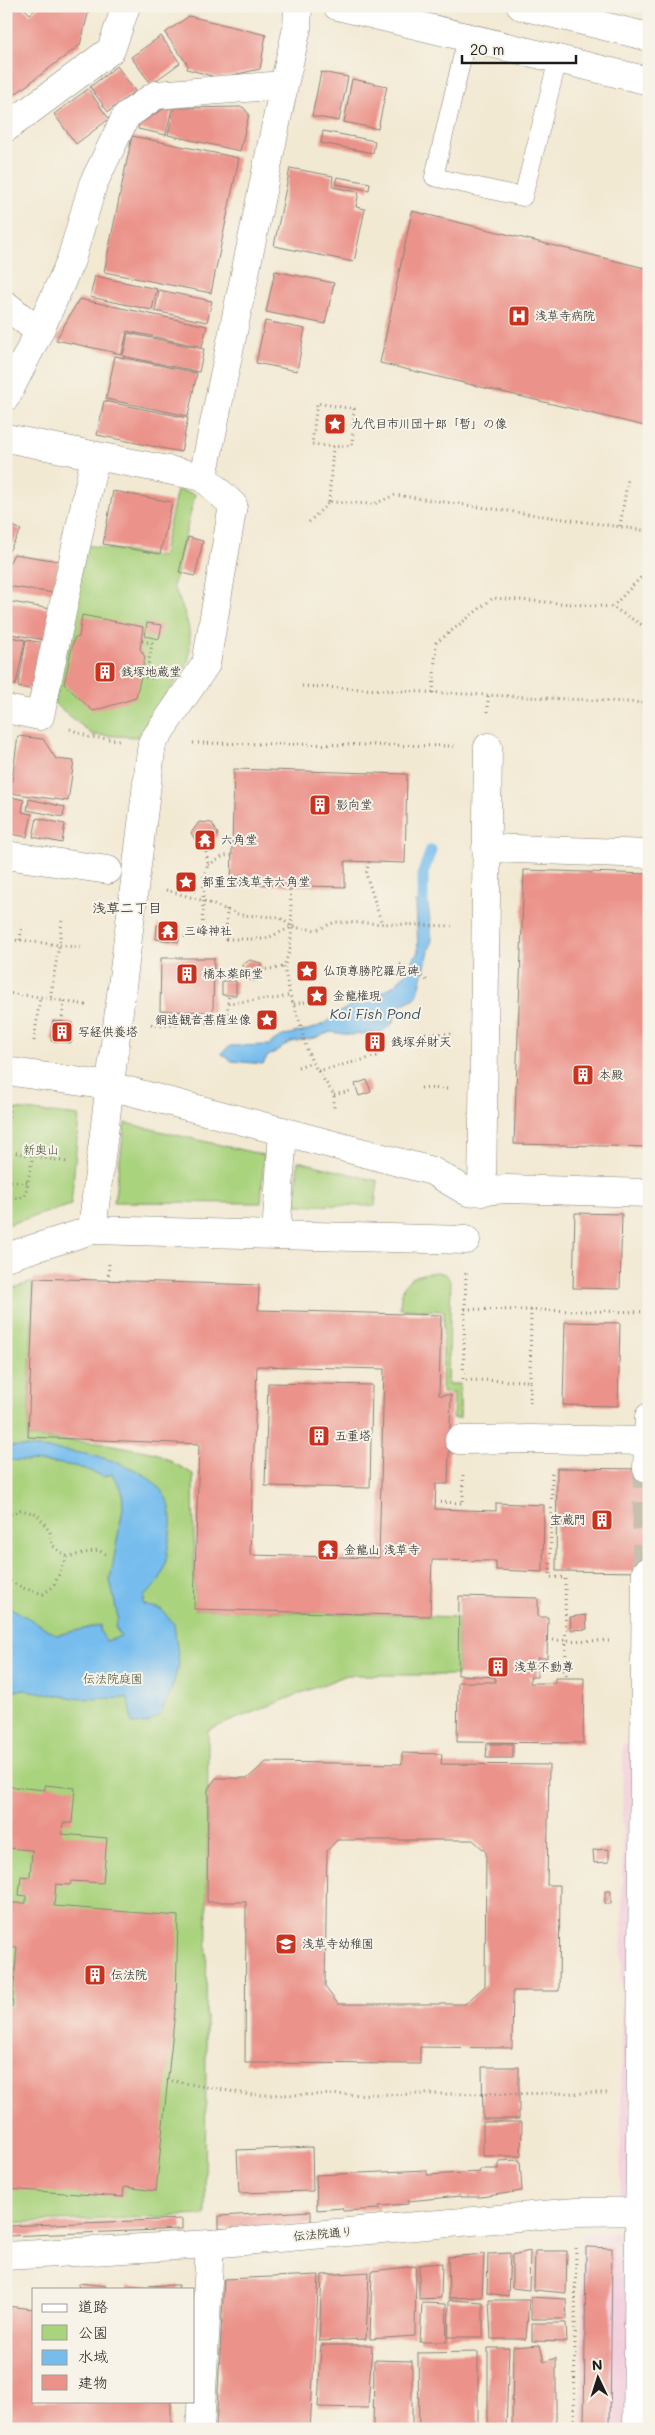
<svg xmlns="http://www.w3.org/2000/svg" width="655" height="2435" font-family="Mali,'Klee One',sans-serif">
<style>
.built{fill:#f3cfde}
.green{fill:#aad37e;stroke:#63784d}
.water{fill:#76bdee;stroke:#496c85}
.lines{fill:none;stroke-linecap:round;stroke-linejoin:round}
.stream{stroke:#76bdee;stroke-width:11}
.building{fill:#eb938a;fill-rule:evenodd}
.pedestrian-tunnel{stroke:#c7c0ae;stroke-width:28;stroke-dasharray:28 14;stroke-linecap:butt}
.service-casing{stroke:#878278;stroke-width:19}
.pedestrian-casing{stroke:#878278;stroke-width:29}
.minor-casing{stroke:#878278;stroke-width:29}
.primary-casing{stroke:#878278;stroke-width:29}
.path{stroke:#878278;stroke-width:3;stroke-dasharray:1 4;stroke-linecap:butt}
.service{stroke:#fff;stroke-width:18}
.pedestrian{stroke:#fff;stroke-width:28}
.minor{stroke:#fff;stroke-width:28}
.primary{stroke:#fff;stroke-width:28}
.labels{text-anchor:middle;stroke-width:4;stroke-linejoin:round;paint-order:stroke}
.poi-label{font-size:12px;fill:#1c1c1c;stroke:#f7f3e8;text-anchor:start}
.park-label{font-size:12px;fill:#475339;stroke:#f7f3e8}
.street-label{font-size:12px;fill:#1c1c1c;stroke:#f7f3e8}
.neighbourhood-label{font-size:14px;fill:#1c1c1c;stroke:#f7f3e8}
.water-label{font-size:14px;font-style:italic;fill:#3c5466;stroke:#f7f3e8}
</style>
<rect width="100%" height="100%" fill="#f7f3e8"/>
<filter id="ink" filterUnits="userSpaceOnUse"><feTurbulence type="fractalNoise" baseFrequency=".02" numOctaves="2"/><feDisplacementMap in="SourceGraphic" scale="10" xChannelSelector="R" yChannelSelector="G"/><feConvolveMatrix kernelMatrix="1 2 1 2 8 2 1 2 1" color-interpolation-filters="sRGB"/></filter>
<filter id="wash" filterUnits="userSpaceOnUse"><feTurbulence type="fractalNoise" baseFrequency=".0096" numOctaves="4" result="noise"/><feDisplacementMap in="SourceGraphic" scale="20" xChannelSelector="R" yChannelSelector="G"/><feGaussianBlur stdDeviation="1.12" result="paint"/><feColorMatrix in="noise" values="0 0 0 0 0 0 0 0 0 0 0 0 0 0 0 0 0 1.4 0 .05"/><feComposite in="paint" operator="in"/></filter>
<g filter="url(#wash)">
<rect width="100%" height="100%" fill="#f2e9d3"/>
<!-- built -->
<path class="built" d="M623,1744H649V2429H581L583,2234L620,2233Z"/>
<!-- green -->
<path class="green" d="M177,490L195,494L173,587C186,611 195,638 187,665L137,737L93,735L54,703L86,545L162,557Z
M6,1108L79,1116L71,1205L6,1225Z
M125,1123L264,1155L261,1203L114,1202Z
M298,1161L378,1181L375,1206L296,1205Z
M438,1272L446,1274L451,1282L448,1384H460V1418H453L454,1393H442L444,1311L400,1309C401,1280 410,1274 438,1272Z
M33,1282L28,1437L108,1444L156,1453L193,1474L195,1609L458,1617V1675H347L208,1730L205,2215L6,2223V1290Z"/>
<!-- water -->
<path class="water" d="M416,902L428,904L432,939L418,994L415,998L401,1005L392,1024L382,1032L350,1035L331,1032L315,1038L291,1042L267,1057L263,1064L232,1061L221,1053L230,1046L269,1045C282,1031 302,1034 319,1026C332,1020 342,1009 355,1003C375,992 387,995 404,975C410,969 412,959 418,952Z
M6,1446C52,1448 147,1453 168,1502C173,1514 171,1527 169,1540C165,1566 166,1579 144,1596V1605L161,1609L174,1624L179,1664L170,1694L160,1715L149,1723L132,1724L128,1698L80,1699L26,1690L6,1691V1605L57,1635L101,1625L100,1631L106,1641L121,1636L115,1627L118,1618L110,1580L123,1508L122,1490L112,1474L104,1477C74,1461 39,1462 6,1460Z"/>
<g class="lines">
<!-- stream -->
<path class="stream" d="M423,917V873L431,850"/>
</g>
<g id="blocks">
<!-- building -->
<path class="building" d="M22,6L30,14L39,6H90L80,45L6,101V13Z
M189,16L266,35L260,69L219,78L187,69L188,65L165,33Z
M161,36L180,63L151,84L131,57Z
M117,66L135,91L108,112L90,87Z
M321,72L348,77L339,121L312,116Z
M352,79L387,86L378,129L344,122Z
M88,89L109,119L76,144L54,114Z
M243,107L249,114L240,151L168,135L174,108Z
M165,108H172L166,135L138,129L139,124Z
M323,131L375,141L373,153L321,143Z
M132,136L239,158L211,293L104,272Z
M290,168L333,176L332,187L359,192L356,207L365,209L354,262L274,246Z
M337,177L370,183L369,190L335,184Z
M412,211L649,269V427L380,363Z
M275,271L334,283L325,324L266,312Z
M95,276L157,289L152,310L90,297Z
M159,290L212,301L207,322L155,311Z
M79,299L207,326L202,347L127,331L122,354L56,340Z
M265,321L305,329L297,371L256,363Z
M128,333L204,349L199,372L123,356Z
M115,356L197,373L188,416L106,399Z
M104,401L188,418L181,452L97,435Z
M113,491L172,502L160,554L103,544Z
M6,522L21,530L6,556Z
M188,537L203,541L195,576L179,572Z
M14,554L59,561L54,593L6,586V569Z
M6,601L51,609L45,640L6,633Z
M82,615L143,627L140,649L145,657L136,698L93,711L64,684L74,638L79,637Z
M147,623L162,625L159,639L145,636Z
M6,636L25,640L16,685L6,684Z
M26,640L45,643L36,690L18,687Z
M18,736L43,739L56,759L74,761L68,801L10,793Z
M234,769L407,774L405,863L345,861V887L231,884Z
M11,797L24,800L22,812L32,814L27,837L6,833V820Z
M29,799L65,807L63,817L27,810Z
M37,818L65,824L62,843L33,837Z
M199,822L212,823L218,834L212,846H199L191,833Z
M524,870L649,874V1147L514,1144Z
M157,925L179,927V942L156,939Z
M161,958H214L213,1012L160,1011Z
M250,960L261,963V975L253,981L243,977L242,965Z
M222,981H236V995H222Z
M53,1021L73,1023L71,1043L51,1041Z
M380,1037L382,1046L369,1048L368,1039Z
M367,1080L371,1092L359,1096L355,1084Z
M575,1213L622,1214L620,1289L573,1288Z
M34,1278L259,1285L258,1310L441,1315L439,1395H451L448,1484H436L435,1509L496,1511V1503L544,1505L543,1572L496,1570V1561L432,1560L430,1616L194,1609L199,1444L28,1437ZM257,1366L384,1369L379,1558L250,1555Z
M565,1322L620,1323L618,1406L563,1405Z
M268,1383L372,1385L370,1488L265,1486Z
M557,1468L649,1469V1572L556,1571Z
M459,1596L538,1598V1617H548L547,1658H537V1677H530V1683H555V1678H584L583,1743L457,1742L458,1682H495V1677L458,1675Z
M586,1615L587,1629L571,1630L570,1617Z
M487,1744H513V1758H486Z
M402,1753L442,1754L441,1764L549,1765L547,1885H560L559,1991H513L512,2048L420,2047V2064L245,2063L246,1902H207L208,1789L216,1778H248L266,1762L402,1764ZM337,1840H473L486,1852L485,1986L465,2004H338L325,1987L327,1851Z
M45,1785L75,1788L72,1823H63L62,1834L107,1838L103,1883L71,1881L70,1885L56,1884L54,1906L178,1916L176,2002L156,2191L124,2187L123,2197L6,2189V2006L12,2007L17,1947L6,1948V1903H26V1896L19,1895L21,1876L30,1877L32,1850L6,1848V1786L45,1790Z
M609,1849V1862L594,1863L593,1850Z
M605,1891H611V1903L605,1904Z
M482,2067H519V2119H483Z
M483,2122H522L521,2156H483Z
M312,2147L313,2191L239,2193L237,2150Z
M520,2160L522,2191L481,2197H460V2196L408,2201V2204L379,2206V2209L343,2211L342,2208L317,2210L316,2175L427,2170V2175L480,2172L479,2169H499V2161Z
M311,2211V2224L219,2229V2216Z
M182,2219V2229L6,2236V2226Z
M586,2247L612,2248L610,2429H584Z
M530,2251L529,2290L512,2288V2255Z
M535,2251H567L566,2293L534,2290Z
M510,2253L508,2296L487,2293L488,2254Z
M484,2254L482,2297L449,2298L448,2257Z
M442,2263L441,2298L419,2299V2265Z
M416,2266L415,2336L370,2339L372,2271Z
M369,2272L366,2339L319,2341L322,2275Z
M319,2275L310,2429H216L224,2279Z
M79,2283L106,2286L105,2289H78Z
M179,2285L178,2289H127V2286Z
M531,2297L566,2299L567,2319H531Z
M449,2300L483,2302V2337H448Z
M489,2300H529L526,2339H491Z
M422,2303L446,2304L447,2342H420Z
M6,2306L34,2309V2401H171V2429H6Z
M532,2323H566L567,2342L532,2341Z
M321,2345H372L368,2408L318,2407Z
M540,2345L544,2362L556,2358V2429H512L513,2347Z
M488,2348H509L506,2429H488Z
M478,2352V2429H419L418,2353Z
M374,2360L412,2361V2429H373Z"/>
</g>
</g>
<g filter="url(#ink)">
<use href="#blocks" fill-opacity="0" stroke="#878278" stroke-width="1"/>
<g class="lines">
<!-- pedestrian-tunnel -->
<path class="pedestrian-tunnel" d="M646,1572L647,1469"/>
<!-- service casing -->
<g class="service-casing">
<path id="service" d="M467,37L434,177L523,197L558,59"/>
</g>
<!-- pedestrian casing -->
<g class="pedestrian-casing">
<path id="pedestrian" d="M486,848L649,854
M6,1071L110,1086L304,1137L432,1171L468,1192L507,1189L649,1193
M482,1192L488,747
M92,1230L152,743L206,664L233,505L203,477
M276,1235L283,1131
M6,1257L92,1230L466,1240
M459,1440L530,1439L649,1441
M647,1469L649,1417
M6,2256L210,2244L576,2212L649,2211
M637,2429L646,1572"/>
</g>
<!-- minor casing -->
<g class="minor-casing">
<path id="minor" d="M6,128L111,50L126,6
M6,305L39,332
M6,397L39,332L71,260L93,184L126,116L156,95L284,85
M6,438L203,477L284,85L297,28L298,6
M6,709L40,716L95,457
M6,855L108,870
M200,2429L210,2244"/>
</g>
<!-- primary casing -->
<g class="primary-casing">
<path id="primary" d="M337,6L649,81
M521,6L649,37"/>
</g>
<!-- path -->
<path class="path" d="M329,502L333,447L312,444L317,403L354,409L352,445L333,447
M309,522L329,502L374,504L395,495L649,531
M620,526L628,478
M612,607L649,569
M142,641L152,643L146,677
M141,676L156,679
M302,686L649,703
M433,693L436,643L493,598L612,607L649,629
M488,696V714
M70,729L89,737L119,740
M193,743L454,746
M369,862L366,874L382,924
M208,865L224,856L232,855
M290,885L292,926
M166,890L204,901L240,915L279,917L292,927L290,949L284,967L290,995L299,1019L306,1047L312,1062L334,1095V1111
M227,909L226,939H265L292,927L317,930L335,922L452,926
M62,921L59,945L83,948
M179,936L194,937L202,933L204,874L208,865L205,846
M20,940L22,925
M6,941L20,940L59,945L50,999
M400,964L430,982
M261,970L284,967
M6,993L40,997
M228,1003L229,995
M294,1004L310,1001
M186,1011L187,1025
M62,1022L64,1001
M151,1024L157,1026L227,1022L228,1003L280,998L290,995
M425,1033L451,1034
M34,1041L40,997L86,1005
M298,1067L312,1062
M318,1071L378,1056L376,1047
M421,1088L450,1089
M334,1095L350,1091
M6,1131L10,1104
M6,1151L67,1162
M6,1181L28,1182
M6,1200L25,1196L33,1156
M466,1273L463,1380L530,1381V1406
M108,1280L109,1263
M465,1309L649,1312
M530,1381L531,1310
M552,1473L550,1577L565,1578L566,1678
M435,1502L463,1503V1473
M6,1516L20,1510L37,1514L50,1532L52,1545L67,1557
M6,1579L23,1588L43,1594L53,1587L67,1557L98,1550L106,1554
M548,1640L612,1641
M553,1670H566
M167,2080L252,2095L608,2093
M574,2429L576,2245"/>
<!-- service -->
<use href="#service" class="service"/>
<!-- pedestrian -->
<use href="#pedestrian" class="pedestrian"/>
<!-- minor -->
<use href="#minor" class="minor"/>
<!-- primary -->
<use href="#primary" class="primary"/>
</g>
</g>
<!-- icons -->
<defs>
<g id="hospital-square" transform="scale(1.125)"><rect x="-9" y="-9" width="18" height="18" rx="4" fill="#c8321e" stroke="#f7f3e8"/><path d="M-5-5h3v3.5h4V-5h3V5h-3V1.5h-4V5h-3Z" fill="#fff"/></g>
<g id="sight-square" transform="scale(1.125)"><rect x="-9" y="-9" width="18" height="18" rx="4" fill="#c8321e" stroke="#f7f3e8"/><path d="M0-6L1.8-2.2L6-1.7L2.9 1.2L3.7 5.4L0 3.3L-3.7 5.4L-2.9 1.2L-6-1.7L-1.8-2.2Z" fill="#fff"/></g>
<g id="building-square" transform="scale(1.125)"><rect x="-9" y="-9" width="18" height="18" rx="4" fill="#c8321e" stroke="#f7f3e8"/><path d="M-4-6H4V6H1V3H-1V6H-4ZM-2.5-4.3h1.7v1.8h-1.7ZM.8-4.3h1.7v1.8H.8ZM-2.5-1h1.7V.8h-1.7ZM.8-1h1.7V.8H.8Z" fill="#fff"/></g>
<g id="temple-square" transform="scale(1.125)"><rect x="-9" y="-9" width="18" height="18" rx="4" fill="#c8321e" stroke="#f7f3e8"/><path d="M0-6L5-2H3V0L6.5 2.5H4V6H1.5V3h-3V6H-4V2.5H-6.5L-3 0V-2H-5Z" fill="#fff"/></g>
<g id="school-square" transform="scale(1.125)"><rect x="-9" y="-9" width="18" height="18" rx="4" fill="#c8321e" stroke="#f7f3e8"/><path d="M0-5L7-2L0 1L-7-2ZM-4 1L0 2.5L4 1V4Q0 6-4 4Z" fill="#fff"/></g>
</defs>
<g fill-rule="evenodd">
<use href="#hospital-square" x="519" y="316"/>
<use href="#sight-square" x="335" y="424"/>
<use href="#building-square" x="105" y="672"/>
<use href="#building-square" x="320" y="805"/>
<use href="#temple-square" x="205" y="840"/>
<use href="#sight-square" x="186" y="882"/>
<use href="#temple-square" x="168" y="931"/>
<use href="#sight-square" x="307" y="971"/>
<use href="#building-square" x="187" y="974"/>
<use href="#sight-square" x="317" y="996"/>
<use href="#sight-square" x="267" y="1020"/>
<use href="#building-square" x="62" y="1032"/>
<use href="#building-square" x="375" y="1042"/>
<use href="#building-square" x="583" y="1075"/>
<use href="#building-square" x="319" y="1436"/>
<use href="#building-square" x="602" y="1520"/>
<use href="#temple-square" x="328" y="1550"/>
<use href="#building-square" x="498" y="1667"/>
<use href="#school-square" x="286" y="1944"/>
<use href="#building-square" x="95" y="1975"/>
</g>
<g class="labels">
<!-- poi labels -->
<g class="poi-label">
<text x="535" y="320">浅草寺病院</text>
<text x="351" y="428">九代目市川団十郎「暫」の像</text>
<text x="121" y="676">銭塚地蔵堂</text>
<text x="336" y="809">影向堂</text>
<text x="221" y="844">六角堂</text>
<text x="202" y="886">都重宝浅草寺六角堂</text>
<text x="184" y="935">三峰神社</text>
<text x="323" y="975">仏頂尊勝陀羅尼碑</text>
<text x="203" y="978">橋本薬師堂</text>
<text x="333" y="1000">金龍権現</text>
<text x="251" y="1024" text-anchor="end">銅造観音菩薩坐像</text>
<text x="78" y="1036">写経供養塔</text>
<text x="391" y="1046">銭塚弁財天</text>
<text x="599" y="1079">本殿</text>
<text x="335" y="1440">五重塔</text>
<text x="586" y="1524" text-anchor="end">宝蔵門</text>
<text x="344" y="1554">金龍山 浅草寺</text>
<text x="514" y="1671">浅草不動尊</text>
<text x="302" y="1948">浅草寺幼稚園</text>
<text x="111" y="1979">伝法院</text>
</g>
<!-- park labels -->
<g class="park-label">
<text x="41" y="1154">新奥山</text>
<text x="113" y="1683">伝法院庭園</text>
</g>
<!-- street labels -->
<g class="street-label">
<text transform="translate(323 2234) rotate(-5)" y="4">伝法院通り</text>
</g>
<!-- neighbourhood labels -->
<g class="neighbourhood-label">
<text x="127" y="913">浅草二丁目</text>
</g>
<!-- water labels -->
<g class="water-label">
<text x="375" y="1019">Koi Fish Pond</text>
</g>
</g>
<!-- margin -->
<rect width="655" height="2435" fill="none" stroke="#f7f3e8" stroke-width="25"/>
<!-- legend -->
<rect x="32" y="2288" width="162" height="115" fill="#f7f3e8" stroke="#9f9d96"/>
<rect x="42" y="2304" width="25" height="8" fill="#ffffff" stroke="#9f9d96"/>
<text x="78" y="2312" font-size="15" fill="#1c1c1c">道路</text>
<rect x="42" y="2325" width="25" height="15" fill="#aad37e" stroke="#9f9d96"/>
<text x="78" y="2338" font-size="15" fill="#1c1c1c">公園</text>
<rect x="42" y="2350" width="25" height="15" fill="#76bdee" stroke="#9f9d96"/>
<text x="78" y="2362" font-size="15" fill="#1c1c1c">水域</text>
<rect x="42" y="2375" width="25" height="15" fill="#eb938a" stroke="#9f9d96"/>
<text x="78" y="2388" font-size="15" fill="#1c1c1c">建物</text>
<!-- north arrow -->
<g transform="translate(598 2378) rotate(356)" stroke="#f7f3e8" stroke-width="4" paint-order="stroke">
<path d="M0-4L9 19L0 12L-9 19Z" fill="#1c1c1c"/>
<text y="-8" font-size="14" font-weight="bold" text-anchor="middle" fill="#1c1c1c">N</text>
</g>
<!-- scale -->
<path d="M462 55v8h114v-8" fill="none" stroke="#1c1c1c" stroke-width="2.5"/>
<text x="470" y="55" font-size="15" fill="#1c1c1c" stroke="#f7f3e8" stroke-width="4" paint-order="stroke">20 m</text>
</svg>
